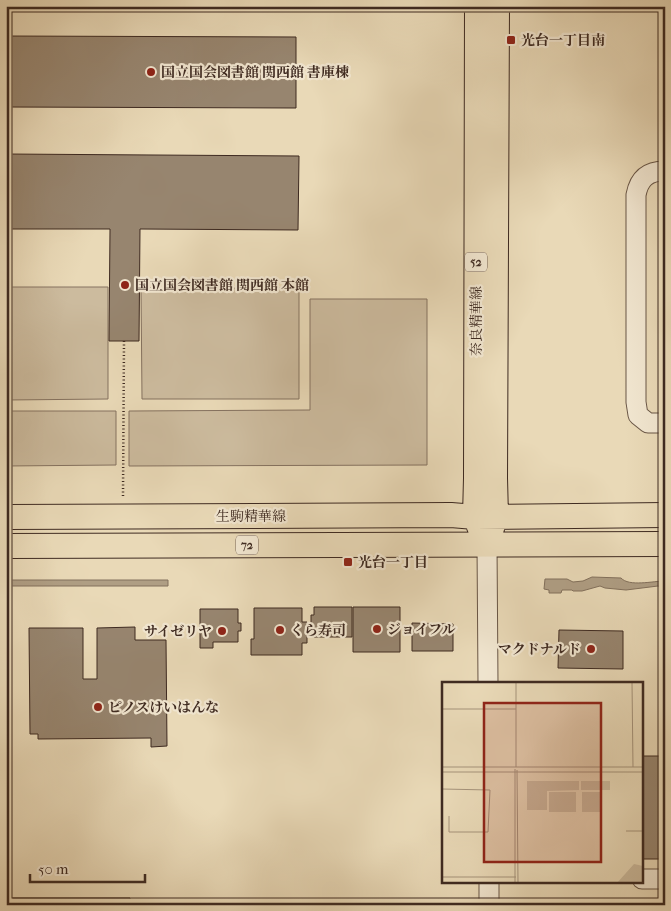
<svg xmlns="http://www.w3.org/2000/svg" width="671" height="911" font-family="'IM FELL French Canon','Noto Serif JP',serif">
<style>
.green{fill:#ccbb9e;stroke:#857260}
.water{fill:#af9e84;stroke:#82705c}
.building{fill:#97856f;stroke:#3e2a21}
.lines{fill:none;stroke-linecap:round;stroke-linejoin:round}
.minor-casing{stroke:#695646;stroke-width:21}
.major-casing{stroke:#3e2a21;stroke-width:26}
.path{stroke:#3e2a21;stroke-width:2.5;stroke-dasharray:1 2.5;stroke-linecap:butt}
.minor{stroke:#f1e6d0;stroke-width:19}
.major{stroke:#e9d9b7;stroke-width:24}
.poi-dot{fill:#8f2418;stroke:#f1e6d0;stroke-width:2}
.labels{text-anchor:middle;stroke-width:4.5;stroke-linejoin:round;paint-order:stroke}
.shield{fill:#f1e6d0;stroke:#746256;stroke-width:1}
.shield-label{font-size:12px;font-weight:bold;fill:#3e2a21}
.poi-label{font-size:14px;font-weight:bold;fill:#3e2a21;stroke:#f1e6d0;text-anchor:start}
.street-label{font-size:14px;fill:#3e2a21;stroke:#f1e6d0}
.inset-road{fill:none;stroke:#a5937b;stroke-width:1}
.view{fill:#8f2418;fill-opacity:0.15;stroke:#8f2418;stroke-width:2.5}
.inset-edge{fill:none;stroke:#3e2a21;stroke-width:2.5}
</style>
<rect width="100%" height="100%" fill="#e9d9b7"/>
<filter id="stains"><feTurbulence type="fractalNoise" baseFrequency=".004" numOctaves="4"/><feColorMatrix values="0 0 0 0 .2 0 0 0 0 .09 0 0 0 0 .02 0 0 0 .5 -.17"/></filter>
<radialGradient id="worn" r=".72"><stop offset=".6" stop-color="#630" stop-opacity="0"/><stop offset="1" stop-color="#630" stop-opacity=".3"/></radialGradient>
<!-- green -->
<path class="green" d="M6,287H108V399L6,400Z
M141,288H299V399H142Z
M310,299H427V465L129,466V411L310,410Z
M6,411H116V465L6,466Z"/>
<!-- water -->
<path class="water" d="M592,577L621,578C629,587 653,581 665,581V588L658,586L626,590L605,588L600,586L582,591H573L572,590H562L561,593H549V590L544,589L545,579H567L573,582L583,581Z
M6,580H168V586H6Z"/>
<!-- building -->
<path class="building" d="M6,36L296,37V108L6,107Z
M6,154L299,156L298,230L140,229L139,341H109L110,229H6Z
M314,607H352V637H314V631H311V615H314Z
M353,607H400V652H353Z
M254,608H302V622H307V643H302V655H251V639H254Z
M200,609H238V623H241V631H238V642H213V648H200Z
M412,623L453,624V651H412Z
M135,627V640H166L167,746L151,747V738L38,739V734H30L29,628H83V679H97V628Z
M559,630L623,631V669L558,668Z
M643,756H665V859H643Z
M6,898H130V905H6Z"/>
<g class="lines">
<!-- minor casing -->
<g class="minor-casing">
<path id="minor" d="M665,171C647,171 639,179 636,195V402L638,415L648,423H665
M487,544L488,684
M642,879H665
M489,882V905"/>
</g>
<!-- major casing -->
<g class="major-casing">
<path id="major" d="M477,6L476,478L475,517L481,531
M6,517L451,515L475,517L665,515
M491,531L496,516L495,478L497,6
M6,546L665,544"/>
</g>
<!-- path -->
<path class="path" d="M123,496L124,341"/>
<!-- minor -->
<use href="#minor" class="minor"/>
<!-- major -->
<use href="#major" class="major"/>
</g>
<!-- markers -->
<g class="poi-dot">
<rect x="506" y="35" width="10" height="10" rx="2.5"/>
<circle cx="151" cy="72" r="5"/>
<circle cx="125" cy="285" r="5"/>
<rect x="343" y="557" width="10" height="10" rx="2.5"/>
<circle cx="377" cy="629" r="5"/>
<circle cx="280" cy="630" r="5"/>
<circle cx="222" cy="631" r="5"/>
<circle cx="591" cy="649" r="5"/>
<circle cx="98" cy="707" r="5"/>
</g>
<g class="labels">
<!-- shield labels -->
<g class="shield">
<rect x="465" y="252.5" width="22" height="19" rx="4"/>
<rect x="236" y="535.5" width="22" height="19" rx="4"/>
</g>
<g class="shield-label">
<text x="476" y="266">52</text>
<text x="247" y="549">72</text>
</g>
<!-- poi labels -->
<g class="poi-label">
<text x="521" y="45">光台一丁目南</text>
<text x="161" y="77">国立国会図書館 関西館 書庫棟</text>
<text x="135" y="290">国立国会図書館 関西館 本館</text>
<text x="358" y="567">光台一丁目</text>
<text x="387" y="634">ジョイフル</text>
<text x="290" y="635">くら寿司</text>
<text x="212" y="636" text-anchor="end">サイゼリヤ</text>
<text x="581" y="654" text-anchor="end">マクドナルド</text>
<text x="108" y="712">ピノスけいはんな</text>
</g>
<!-- street labels -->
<g class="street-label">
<text transform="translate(476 321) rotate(-90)" y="5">奈良精華線</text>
<text x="251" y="521">生駒精華線</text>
</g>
</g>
<!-- overview -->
<g transform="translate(442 682)">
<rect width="201" height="201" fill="#e9d9b7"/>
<path d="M85,99H137V108L105,109V128H85ZM139,99H168V108H139ZM107,110H134V130H107ZM140,110H159V130H140ZM192,182L201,184V201H175Z" fill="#ccbb9e"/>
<path class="inset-road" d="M74,0V85M190,0L191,85M0,27H74M0,85H202M75,88L76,201M0,90H202M0,107L48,108L46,150H7V134M184,149H202M0,195H74M73,201V87"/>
<path class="view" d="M42,21H159V180H42Z"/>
<rect width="201" height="201" class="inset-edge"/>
</g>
<!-- margin -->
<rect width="671" height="911" fill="none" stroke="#e9d9b7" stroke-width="25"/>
<rect x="8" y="8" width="656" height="896" fill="none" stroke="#3e2a21" stroke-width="2.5"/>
<rect x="12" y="12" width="646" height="886" fill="none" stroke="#3e2a21"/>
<!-- scale -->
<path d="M30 874v8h115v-8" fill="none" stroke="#3e2a21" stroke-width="2.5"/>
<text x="38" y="874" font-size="15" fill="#3e2a21" stroke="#f1e6d0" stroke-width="4" paint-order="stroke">50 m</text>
<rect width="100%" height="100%" filter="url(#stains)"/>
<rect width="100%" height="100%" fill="url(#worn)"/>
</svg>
